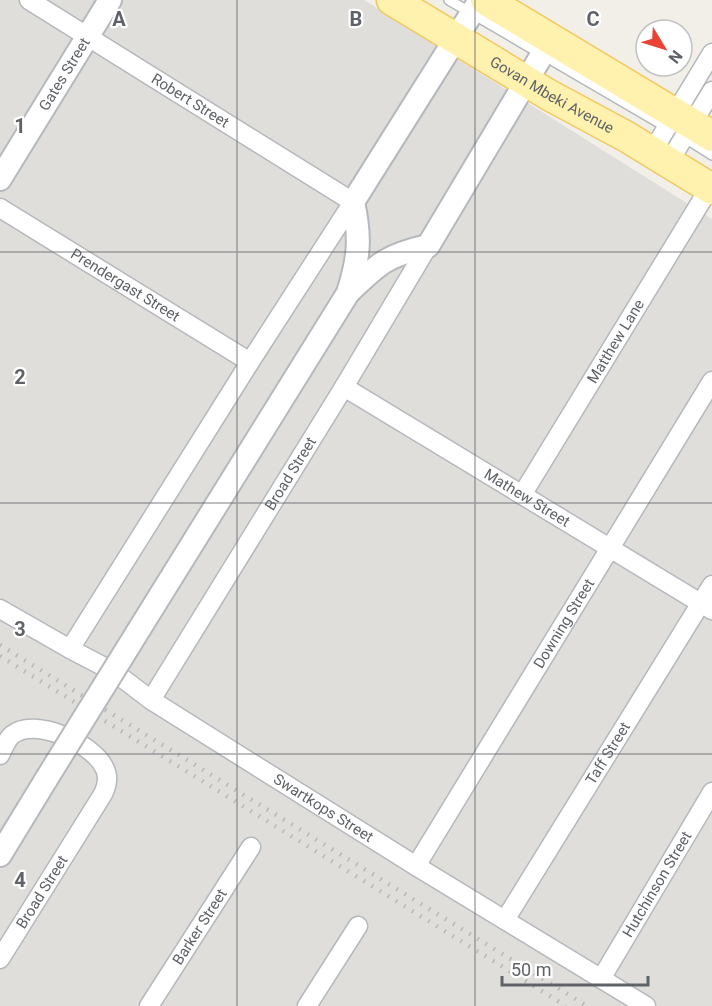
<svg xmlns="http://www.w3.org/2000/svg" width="712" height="1006" font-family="Roboto,sans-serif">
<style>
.industrial{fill:#e0deda}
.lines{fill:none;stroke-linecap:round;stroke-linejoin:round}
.service-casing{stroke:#b5b8bc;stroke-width:12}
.minor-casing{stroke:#b5b8bc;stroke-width:21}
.tertiary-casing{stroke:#b5b8bc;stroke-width:26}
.primary-casing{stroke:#f2c960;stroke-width:33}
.service{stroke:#fff;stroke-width:9}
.minor{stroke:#fff;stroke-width:18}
.tertiary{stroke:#fff;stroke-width:22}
.primary{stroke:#fff2af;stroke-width:30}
.rail{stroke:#b6b7b8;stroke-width:4.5;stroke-dasharray:1.5 8;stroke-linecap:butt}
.tertiary-bridge-casing{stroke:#b5b8bc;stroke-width:26;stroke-linecap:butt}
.tertiary-bridge{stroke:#fff;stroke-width:22}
.grid{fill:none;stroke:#5f6368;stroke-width:1.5;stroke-opacity:0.55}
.labels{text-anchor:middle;stroke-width:4.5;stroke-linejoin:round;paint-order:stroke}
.street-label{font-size:15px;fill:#5f6368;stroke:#fff}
.grid-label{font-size:20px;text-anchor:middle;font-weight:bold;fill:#5f6368;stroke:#fff;stroke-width:4.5;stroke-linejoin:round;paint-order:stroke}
</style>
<rect width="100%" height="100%" fill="#f1efe8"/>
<!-- industrial -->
<path class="industrial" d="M0,0H364L712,219V1006H0Z"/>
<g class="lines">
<!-- service casing -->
<g class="service-casing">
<path id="service" d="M449,0L670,129
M682,136L712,155"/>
</g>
<!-- minor casing -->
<g class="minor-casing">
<g id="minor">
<path id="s1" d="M29,0L353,202L250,362L70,649"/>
<path d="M652,152L712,53"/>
<path d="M669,162L712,91"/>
<path id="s2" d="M0,208L250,362"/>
<path id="s3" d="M344,387L712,610"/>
<path id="s4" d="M522,495L710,187"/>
<path id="s5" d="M0,609L70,649L114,672L151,700L416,866L646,1006"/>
<path id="s6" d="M151,700L344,387L428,246"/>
<path d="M0,755C3,749 7,739 12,735C35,716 93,744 104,767C109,776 107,786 103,794L0,959"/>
<path id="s7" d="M416,866L712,381"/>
<path id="s8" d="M505,920L712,585"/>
<path id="s9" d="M601,979L712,792"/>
<path id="s10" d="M149,1006L251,847"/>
<path d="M307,1006L358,926"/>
</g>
</g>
<!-- tertiary casing -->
<g class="tertiary-casing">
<g id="tertiary">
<path id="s11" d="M0,179L110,0"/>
<path d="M350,291C379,263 388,255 428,246L552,38"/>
<path d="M140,628L348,293C359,258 361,238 353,202L480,0"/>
<path d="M0,855L47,778"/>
</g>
</g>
<!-- primary casing -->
<g class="primary-casing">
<g id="primary">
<path id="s12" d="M392,0L549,95L627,137L712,189"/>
<path d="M486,0L712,136"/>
</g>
</g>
<!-- service -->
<use href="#service" class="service"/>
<!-- minor -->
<use href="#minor" class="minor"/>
<!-- tertiary -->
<use href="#tertiary" class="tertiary"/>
<!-- primary -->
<use href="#primary" class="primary"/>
<!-- rail -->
<path class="rail" d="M0,645L587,1006
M0,656L566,1006"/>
<!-- tertiary-bridge casing -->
<g class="tertiary-bridge-casing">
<path id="tertiary-bridge" d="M47,778L140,628"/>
</g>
<!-- tertiary-bridge -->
<use href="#tertiary-bridge" class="tertiary-bridge"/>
</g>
<!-- grid -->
<path class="grid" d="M237,0V1006M475,0V1006M0,252H712M0,503H712M0,754H712"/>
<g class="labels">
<!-- street labels -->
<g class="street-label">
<text dy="5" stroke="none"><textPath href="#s11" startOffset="123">Gates Street</textPath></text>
<text dy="5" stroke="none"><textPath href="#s12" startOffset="186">Govan Mbeki Avenue</textPath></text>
<text dy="5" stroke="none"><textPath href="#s1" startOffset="190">Robert Street</textPath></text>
<text dy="5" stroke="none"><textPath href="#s2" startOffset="147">Prendergast Street</textPath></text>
<text dy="5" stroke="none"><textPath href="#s4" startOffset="180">Matthew Lane</textPath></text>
<text dy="5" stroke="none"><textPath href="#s6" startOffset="266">Broad Street</textPath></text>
<text dy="5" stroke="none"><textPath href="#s3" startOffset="214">Mathew Street</textPath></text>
<text dy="5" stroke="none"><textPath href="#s7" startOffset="284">Downing Street</textPath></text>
<text dy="5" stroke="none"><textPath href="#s8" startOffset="196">Taff Street</textPath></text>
<text dy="5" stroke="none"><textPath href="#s5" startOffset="380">Swartkops Street</textPath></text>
<text dy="5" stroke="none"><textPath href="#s9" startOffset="110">Hutchinson Street</textPath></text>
<text transform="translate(42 892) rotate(-58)" y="5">Broad Street</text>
<text dy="5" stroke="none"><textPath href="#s10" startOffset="94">Barker Street</textPath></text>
</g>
</g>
<g class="grid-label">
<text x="119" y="26">A</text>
<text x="356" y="26">B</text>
<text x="593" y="26">C</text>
<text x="20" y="133">1</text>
<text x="20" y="384">2</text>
<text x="20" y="636">3</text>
<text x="20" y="887">4</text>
</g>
<!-- north arrow -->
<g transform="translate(664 48) rotate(128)"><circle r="28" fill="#ffffff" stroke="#bfc1c3" stroke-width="1.5"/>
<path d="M0-4.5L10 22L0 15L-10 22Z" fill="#ea4335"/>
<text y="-9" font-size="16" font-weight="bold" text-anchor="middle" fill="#5f6368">N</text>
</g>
<!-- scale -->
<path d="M502 976v9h146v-9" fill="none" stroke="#5f6368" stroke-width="3"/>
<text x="511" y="976" font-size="18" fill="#5f6368" stroke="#ffffff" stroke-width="4.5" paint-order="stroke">50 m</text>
</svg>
